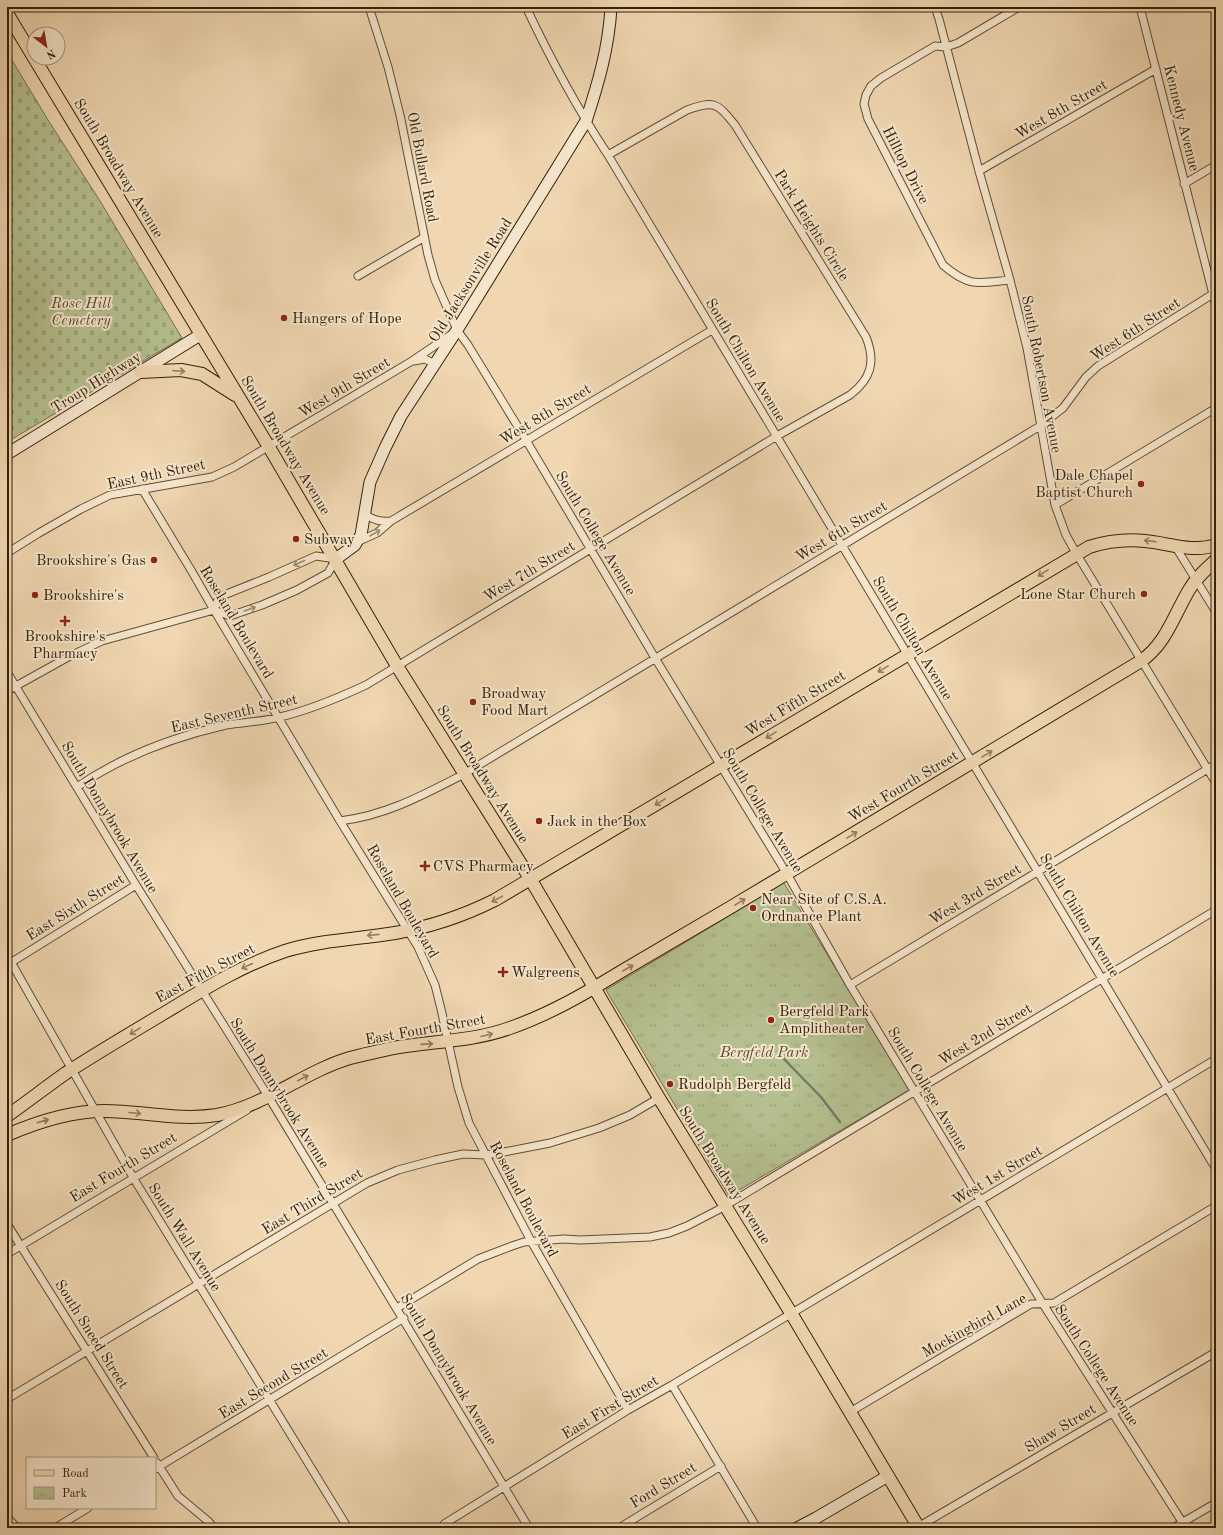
<svg xmlns="http://www.w3.org/2000/svg" width="1223" height="1535" font-family="'Old Standard TT',serif">
<style>
.cemetery{fill:url(#cemetery-stones);stroke:#74704c}
.park{fill:url(#park-tufts);stroke:#74704c}
.lines{fill:none;stroke-linecap:round;stroke-linejoin:round}
.stream{stroke:#717d69;stroke-width:2.5}
.street-casing{stroke:#624e33;stroke-width:9}
.secondary-casing{stroke:#332109;stroke-width:13}
.primary-casing{stroke:#332109;stroke-width:14}
.street{stroke:#f5e5cc;stroke-width:7}
.secondary{stroke:#f5e5cc;stroke-width:11}
.primary{stroke:#f0d7b1;stroke-width:12}
.oneway{stroke:#927c5d}
.oneway2{stroke:#9e8d74}
.poi-dot{fill:#8f2418;stroke:#f5e5cc;stroke-width:1.5}
.labels{text-anchor:middle;stroke-width:4;stroke-linejoin:round;paint-order:stroke}
.street-label{font-size:15px;fill:#332109;stroke:#f5e5cc}
.park-label{font-size:15px;font-style:italic;fill:#54482a;stroke:#f5e5cc}
.poi-label{font-size:15px;fill:#332109;stroke:#f5e5cc;text-anchor:start}
</style>
<defs>
<pattern id="cemetery-stones" width="16" height="16" patternUnits="userSpaceOnUse"><rect width="16" height="16" fill="#b5bf8f"/><path d="M2 7V4a2 2 0 0 1 4 0v3zM10 15v-3a2 2 0 0 1 4 0v3z" fill="#9ca47a"/></pattern>
<pattern id="park-tufts" width="24" height="20" patternUnits="userSpaceOnUse"><rect width="24" height="20" fill="#b5bf8f"/><path d="M3 7l-1-3M5 7V3M7 7l1-3M15 17l-1-3M17 17v-4M19 17l1-3" fill="none" stroke="#9ca47a"/></pattern>
</defs>
<rect width="100%" height="100%" fill="#f0d7b1"/>
<filter id="stains"><feTurbulence type="fractalNoise" baseFrequency=".005" numOctaves="4"/><feColorMatrix values="0 0 0 0 .2 0 0 0 0 .09 0 0 0 0 .02 0 0 0 .5 -.17"/></filter>
<radialGradient id="worn" r=".72"><stop offset=".6" stop-color="#630" stop-opacity="0"/><stop offset="1" stop-color="#630" stop-opacity=".3"/></radialGradient>
<!-- cemetery -->
<path class="cemetery" d="M7,52L48,120L100,201L182,338L7,442Z"/>
<!-- park -->
<path class="park" d="M784,883L909,1090L729,1196L606,990Z"/>
<g class="lines">
<!-- stream -->
<path class="stream" d="M781,1056L821,1097L840,1122"/>
<!-- street casing -->
<g class="street-casing">
<path id="street" d="M369,7L388,67L400,115L428,255L435,280L457,330L468,345L526,440L655,658L787,874L850,985L1043,1304L1186,1528
M526,7C550,58 577,108 608,155L1216,1169
M935,7L939,19L979,171L1010,280L1027,348L1055,505L1066,535L1076,553L1216,783
M1140,7L1216,306
M979,171L1156,69
M1184,184L1216,165
M358,276L423,238
M1010,280C978,283 970,288 943,265L868,119L864,104L866,95L871,86L881,78L935,46L946,47L958,43L1019,7
M414,361L425,359L435,364
M142,489L191,570L214,610L340,821L418,947L435,985L441,1009L458,1087L469,1123L531,1241L628,1410
M1055,505L1216,408
M364,514C374,520 380,522 391,521
M357,542L377,533L391,521L712,330
M1175,546L1216,612
M7,553L39,533L81,509L110,495L212,477L234,467L412,361L452,334
M7,672L136,885L268,1096L529,1528
M7,691L70,656L102,641L214,610L230,616L262,605L297,590L328,573L336,559L316,556L269,577L219,597L214,610
M77,787C121,757 173,737 226,725C243,722 262,722 280,717C310,710 338,698 366,685L777,436L850,395C871,379 876,362 866,337L735,125C717,103 715,100 687,110L608,155
M340,821C387,815 423,795 464,774L1040,426L1063,408L1086,377L1098,366L1216,292
M7,955L134,1179L348,1528
M7,965L136,885
M850,985L1216,764
M7,1224L154,1458
M7,1254L247,1110
M397,1308L478,1259L512,1246L524,1242L564,1239L580,1240L650,1237L669,1233L687,1226L718,1210L1216,910
M672,1385L757,1528
M7,1399L367,1183L398,1170L435,1160L463,1154L486,1155L504,1152L550,1143L599,1128L630,1115L659,1098
M850,1412L1031,1304L1054,1303L1216,1206
M157,1463L178,1496L208,1521L214,1528
M155,1469L404,1318
M7,1517L17,1528
M444,1524L628,1410L672,1385L1216,1059
M918,1527L1216,1352
M55,1528L88,1508
M619,1528L721,1466
M1173,1528L1216,1503"/>
</g>
<!-- secondary casing -->
<g class="secondary-casing">
<path id="secondary" d="M7,454L200,335
M336,559L355,545L361,535L370,482L385,448L401,416L457,330L586,121C598,84 609,47 611,7
M797,1528L816,1518L888,1476"/>
</g>
<!-- primary casing -->
<g class="primary-casing">
<path id="primary" d="M7,13L34,58
M34,58L269,447L397,666L531,880L659,1098L791,1313L919,1528
M140,372L181,370L202,374L235,395
M7,1116C27,1102 46,1087 66,1073C97,1053 129,1034 161,1015C201,991 240,966 285,951C321,940 358,939 395,933C430,927 463,916 495,900L1089,547C1108,541 1126,539 1145,541C1168,543 1193,553 1216,545
M7,1135C37,1122 71,1111 104,1111C142,1111 179,1121 217,1115C265,1106 303,1072 350,1058C366,1054 382,1050 399,1047C436,1041 474,1041 510,1028C550,1014 586,993 622,971C658,950 694,929 731,907C868,826 1004,743 1141,661C1166,644 1174,615 1189,590C1196,578 1206,569 1216,560"/>
</g>
<!-- street -->
<use href="#street" class="street"/>
<!-- secondary -->
<use href="#secondary" class="secondary"/>
<!-- primary -->
<use href="#primary" class="primary"/>
</g>
<!-- one-way arrows -->
<defs><path id="oneway-shaft" d="M-6 0H5M1.5-3L5.5 0L1.5 3" fill="none" stroke-width="1.6" stroke-linecap="round" stroke-linejoin="round"/></defs>
<g class="oneway">
<use href="#oneway-shaft" transform="translate(179 371) rotate(3)"/>
<use href="#oneway-shaft" transform="translate(1150 541) rotate(-173)"/>
<use href="#oneway-shaft" transform="translate(1043 573) rotate(149)"/>
<use href="#oneway-shaft" transform="translate(883 669) rotate(149)"/>
<use href="#oneway-shaft" transform="translate(771 735) rotate(149)"/>
<use href="#oneway-shaft" transform="translate(987 754) rotate(-31)"/>
<use href="#oneway-shaft" transform="translate(660 802) rotate(149)"/>
<use href="#oneway-shaft" transform="translate(852 835) rotate(-31)"/>
<use href="#oneway-shaft" transform="translate(497 899) rotate(152)"/>
<use href="#oneway-shaft" transform="translate(740 902) rotate(-31)"/>
<use href="#oneway-shaft" transform="translate(373 935) rotate(174)"/>
<use href="#oneway-shaft" transform="translate(247 966) rotate(155)"/>
<use href="#oneway-shaft" transform="translate(628 968) rotate(-30)"/>
<use href="#oneway-shaft" transform="translate(135 1031) rotate(149)"/>
<use href="#oneway-shaft" transform="translate(487 1035) rotate(-14)"/>
<use href="#oneway-shaft" transform="translate(427 1044) rotate(-4)"/>
<use href="#oneway-shaft" transform="translate(303 1078) rotate(-27)"/>
<use href="#oneway-shaft" transform="translate(135 1113) rotate(5)"/>
<use href="#oneway-shaft" transform="translate(43 1121) rotate(-16)"/>
</g>
<g class="oneway2">
<use href="#oneway-shaft" transform="translate(375 533) rotate(-30)"/>
<use href="#oneway-shaft" transform="translate(299 563) rotate(156)"/>
<use href="#oneway-shaft" transform="translate(250 609) rotate(-19)"/>
</g>
<!-- markers -->
<g class="poi-dot">
<circle cx="284" cy="318" r="4"/>
<circle cx="1141" cy="484" r="4"/>
<circle cx="296" cy="539" r="4"/>
<circle cx="154" cy="560" r="4"/>
<circle cx="1144" cy="594" r="4"/>
<circle cx="35" cy="595" r="4"/>
<path d="M63 615h4v4h4v4h-4v4h-4v-4h-4v-4h4z"/>
<circle cx="473" cy="702" r="4"/>
<circle cx="539" cy="821" r="4"/>
<path d="M423 860h4v4h4v4h-4v4h-4v-4h-4v-4h4z"/>
<circle cx="753" cy="908" r="4"/>
<path d="M501 966h4v4h4v4h-4v4h-4v-4h-4v-4h4z"/>
<circle cx="771" cy="1020" r="4"/>
<circle cx="670" cy="1084" r="4"/>
</g>
<g class="labels">
<!-- street labels -->
<g class="street-label">
<text transform="translate(1061 109) rotate(-30)" y="5">West 8th Street</text>
<text transform="translate(1182 118) rotate(76)" y="5">Kennedy Avenue</text>
<text transform="translate(906 165) rotate(63)" y="5">Hilltop Drive</text>
<text transform="translate(423 167) rotate(79)" y="5">Old Bullard Road</text>
<text transform="translate(119 168) rotate(59)" y="5">South Broadway Avenue</text>
<text transform="translate(812 225) rotate(58)" y="5">Park Heights Circle</text>
<text transform="translate(470 280) rotate(-58)" y="5">Old Jacksonville Road</text>
<text transform="translate(1135 329) rotate(-33)" y="5">West 6th Street</text>
<text transform="translate(746 360) rotate(59)" y="5">South Chilton Avenue</text>
<text transform="translate(1042 374) rotate(79)" y="5">South Robertson Avenue</text>
<text transform="translate(96 382) rotate(-32)" y="5">Troup Highway</text>
<text transform="translate(344 387) rotate(-31)" y="5">West 9th Street</text>
<text transform="translate(545 414) rotate(-31)" y="5">West 8th Street</text>
<text transform="translate(286 445) rotate(59)" y="5">South Broadway Avenue</text>
<text transform="translate(156 474) rotate(-12)" y="5">East 9th Street</text>
<text transform="translate(841 531) rotate(-31)" y="5">West 6th Street</text>
<text transform="translate(596 533) rotate(59)" y="5">South College Avenue</text>
<text transform="translate(529 571) rotate(-31)" y="5">West 7th Street</text>
<text transform="translate(237 622) rotate(59)" y="5">Roseland Boulevard</text>
<text transform="translate(913 638) rotate(59)" y="5">South Chilton Avenue</text>
<text transform="translate(795 703) rotate(-31)" y="5">West Fifth Street</text>
<text transform="translate(234 713) rotate(-13)" y="5">East Seventh Street</text>
<text transform="translate(483 774) rotate(58)" y="5">South Broadway Avenue</text>
<text transform="translate(903 786) rotate(-31)" y="5">West Fourth Street</text>
<text transform="translate(763 810) rotate(59)" y="5">South College Avenue</text>
<text transform="translate(110 817) rotate(59)" y="5">South Donnybrook Avenue</text>
<text transform="translate(975 894) rotate(-31)" y="5">West 3rd Street</text>
<text transform="translate(403 901) rotate(60)" y="5">Roseland Boulevard</text>
<text transform="translate(75 907) rotate(-32)" y="5">East Sixth Street</text>
<text transform="translate(1080 915) rotate(59)" y="5">South Chilton Avenue</text>
<text transform="translate(205 973) rotate(-28)" y="5">East Fifth Street</text>
<text transform="translate(425 1029) rotate(-10)" y="5">East Fourth Street</text>
<text transform="translate(985 1034) rotate(-31)" y="5">West 2nd Street</text>
<text transform="translate(928 1089) rotate(59)" y="5">South College Avenue</text>
<text transform="translate(280 1093) rotate(58)" y="5">South Donnybrook Avenue</text>
<text transform="translate(123 1167) rotate(-31)" y="5">East Fourth Street</text>
<text transform="translate(725 1175) rotate(58)" y="5">South Broadway Avenue</text>
<text transform="translate(997 1175) rotate(-31)" y="5">West 1st Street</text>
<text transform="translate(524 1199) rotate(62)" y="5">Roseland Boulevard</text>
<text transform="translate(312 1201) rotate(-31)" y="5">East Third Street</text>
<text transform="translate(185 1237) rotate(58)" y="5">South Wall Avenue</text>
<text transform="translate(974 1325) rotate(-29)" y="5">Mockingbird Lane</text>
<text transform="translate(92 1334) rotate(58)" y="5">South Sneed Street</text>
<text transform="translate(1097 1365) rotate(57)" y="5">South College Avenue</text>
<text transform="translate(449 1369) rotate(59)" y="5">South Donnybrook Avenue</text>
<text transform="translate(273 1383) rotate(-31)" y="5">East Second Street</text>
<text transform="translate(610 1407) rotate(-31)" y="5">East First Street</text>
<text transform="translate(1060 1428) rotate(-31)" y="5">Shaw Street</text>
<text transform="translate(663 1485) rotate(-31)" y="5">Ford Street</text>
</g>
<!-- park labels -->
<g class="park-label">
<text x="81" y="308">Rose Hill<tspan x="81" dy="17">Cemetery</tspan></text>
<text x="764" y="1057">Bergfeld Park</text>
</g>
<!-- poi labels -->
<g class="poi-label">
<text x="292" y="323">Hangers of Hope</text>
<text x="1133" y="480" text-anchor="end">Dale Chapel<tspan x="1133" dy="17">Baptist Church</tspan></text>
<text x="304" y="544">Subway</text>
<text x="146" y="565" text-anchor="end">Brookshire's Gas</text>
<text x="1136" y="599" text-anchor="end">Lone Star Church</text>
<text x="43" y="600">Brookshire's</text>
<text x="65" y="641" text-anchor="middle">Brookshire's<tspan x="65" dy="17">Pharmacy</tspan></text>
<text x="481" y="698">Broadway<tspan x="481" dy="17">Food Mart</tspan></text>
<text x="547" y="826">Jack in the Box</text>
<text x="433" y="871">CVS Pharmacy</text>
<text x="761" y="904">Near Site of C.S.A.<tspan x="761" dy="17">Ordnance Plant</tspan></text>
<text x="511" y="977">Walgreens</text>
<text x="779" y="1016">Bergfeld Park<tspan x="779" dy="17">Amplitheater</tspan></text>
<text x="678" y="1089">Rudolph Bergfeld</text>
</g>
</g>
<!-- margin -->
<rect width="1223" height="1535" fill="none" stroke="#f0d7b1" stroke-width="24"/>
<rect x="8" y="8" width="1207" height="1519" fill="none" stroke="#332109" stroke-width="2"/>
<rect x="12" y="12" width="1199" height="1511" fill="none" stroke="#332109"/>
<!-- legend -->
<rect x="26" y="1457" width="130" height="52" fill="#f5e5cc" stroke="#a7977e"/>
<rect x="34" y="1470" width="20" height="6" fill="#f0d7b1" stroke="#a7977e"/>
<text x="62" y="1477" font-size="12" fill="#332109">Road</text>
<rect x="34" y="1487" width="20" height="12" fill="url(#park-tufts)" stroke="#a7977e"/>
<text x="62" y="1497" font-size="12" fill="#332109">Park</text>
<!-- north arrow -->
<g transform="translate(46 46) rotate(149)"><circle r="19" fill="#f5e5cc" stroke="#a7977e"/>
<path d="M0-3L7 15L0 10L-7 15Z" fill="#8f2418"/>
<text y="-6" font-size="11" font-weight="bold" text-anchor="middle" fill="#332109">N</text>
</g>
<rect width="100%" height="100%" filter="url(#stains)"/>
<rect width="100%" height="100%" fill="url(#worn)"/>
</svg>
